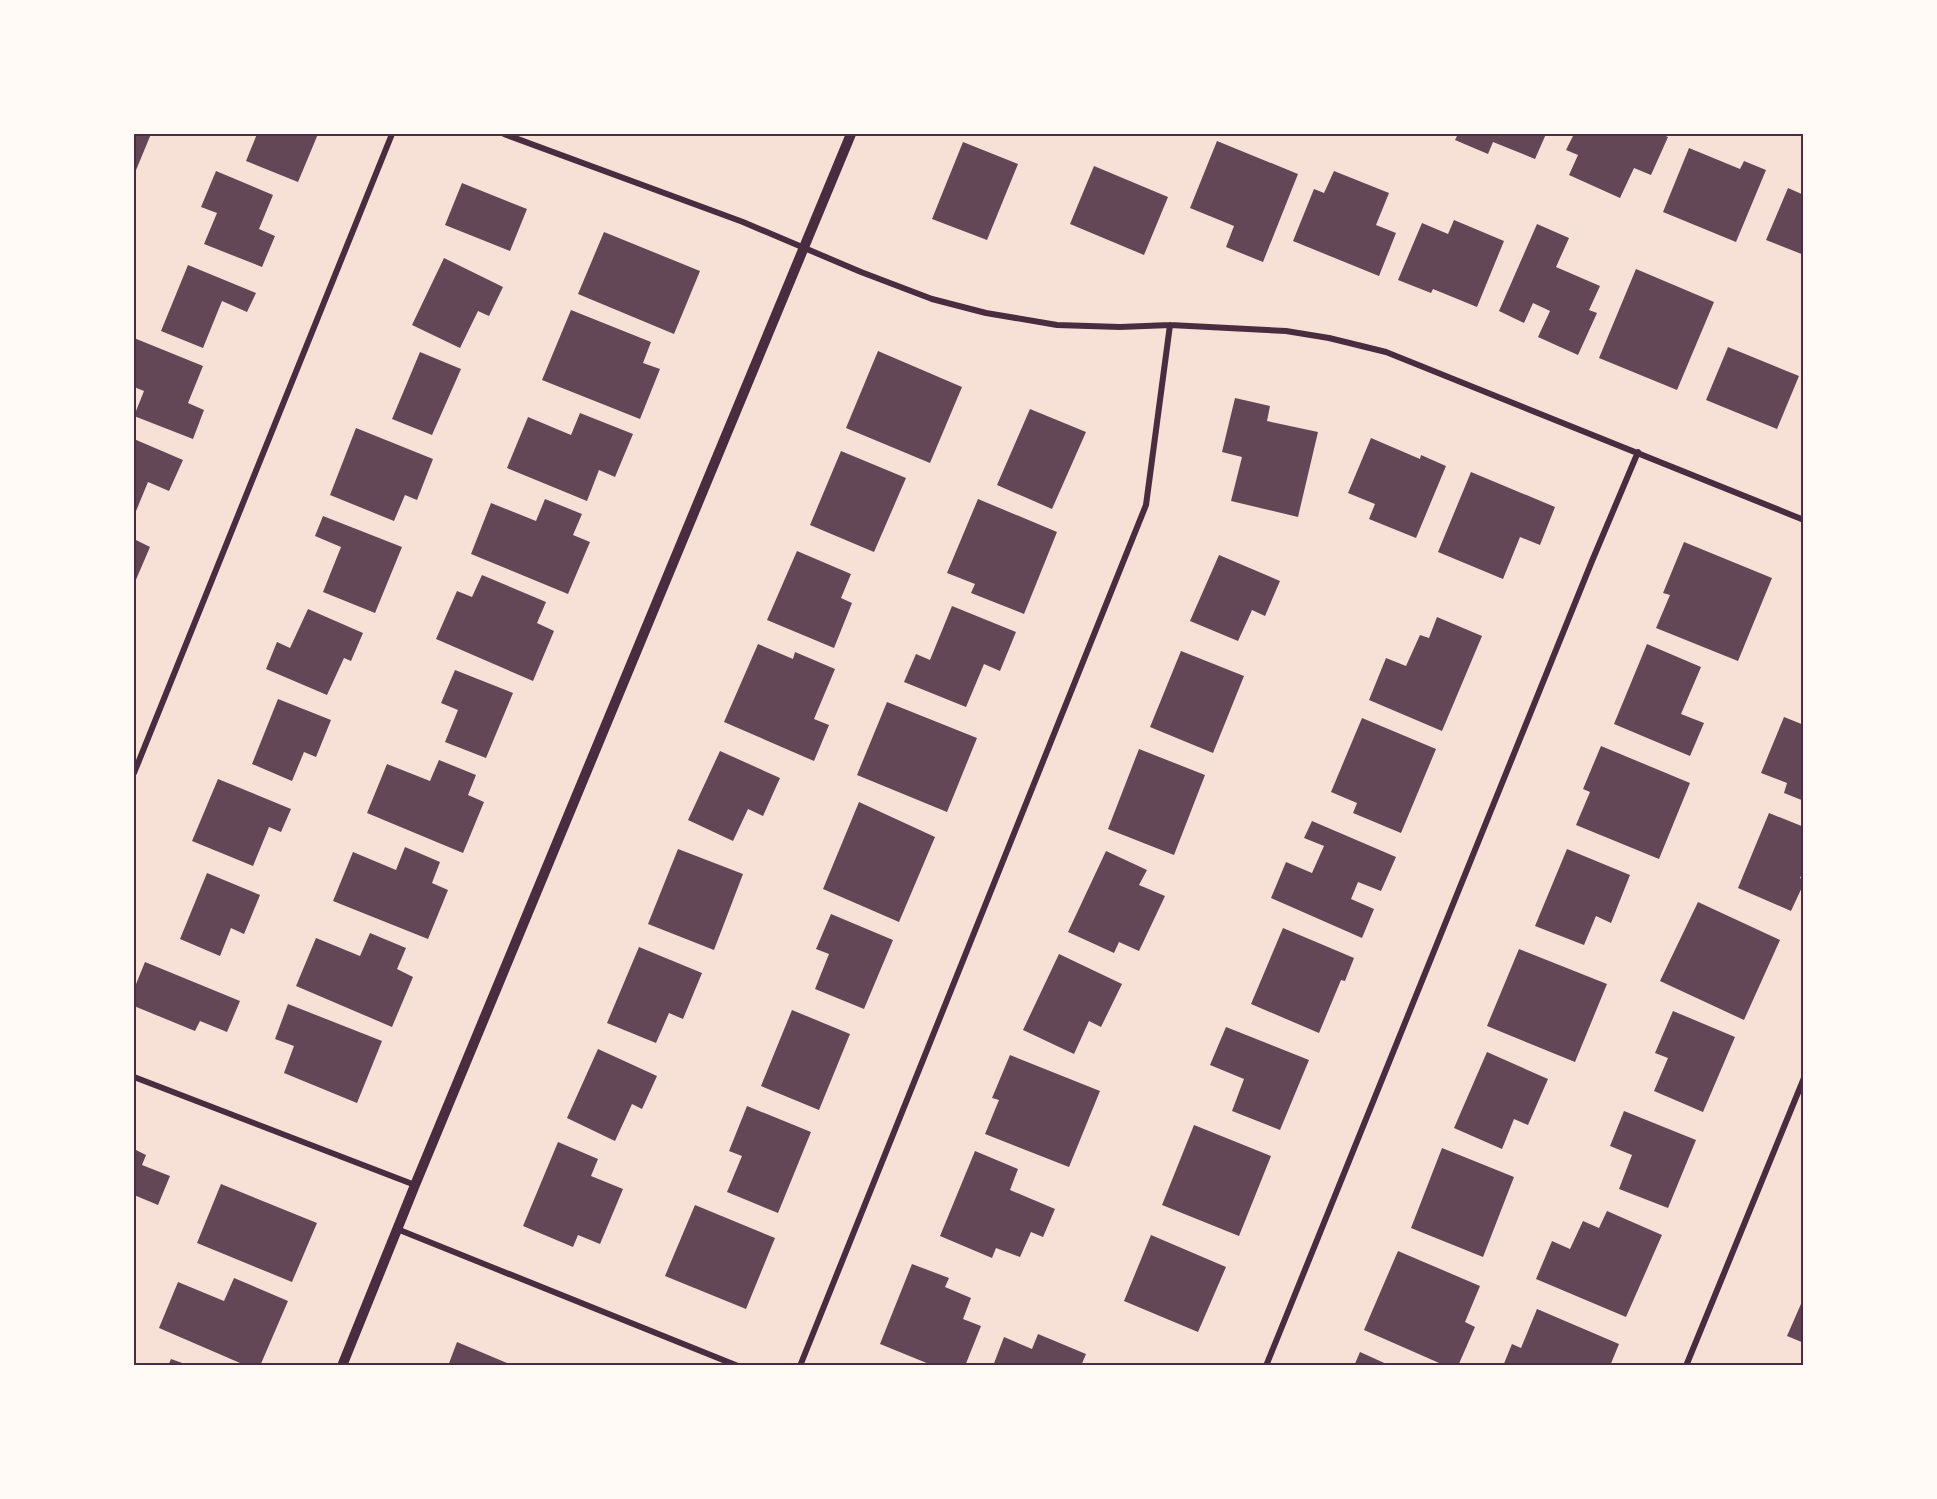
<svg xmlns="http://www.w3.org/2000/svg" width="1937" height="1499" font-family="'Crimson Pro',serif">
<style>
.building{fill:#644757}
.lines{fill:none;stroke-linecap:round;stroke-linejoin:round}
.minor{stroke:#4a2c40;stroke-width:6}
.tertiary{stroke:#4a2c40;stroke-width:10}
.neatline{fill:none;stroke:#4a2c40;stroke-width:2}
</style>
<rect width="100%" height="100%" fill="#f7e1d7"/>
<!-- building -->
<path class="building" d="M134,134H151L134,175Z
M257,134H318L298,182L246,161Z
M1458,134H1546L1535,159L1493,142L1488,154L1455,140Z
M1574,134H1661L1668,137L1651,175L1634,168L1620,198L1569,175L1578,155L1566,150Z
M1217,141L1298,174L1263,262L1226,247L1234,226L1190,208Z
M963,142L1018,164L987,240L932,219Z
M1689,148L1740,169L1744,161L1766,170L1736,242L1663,212Z
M1094,166L1168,197L1144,255L1070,224Z
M216,171L273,195L259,229L275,236L262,267L204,244L217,213L201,207Z
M1334,171L1389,193L1376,225L1396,233L1379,276L1293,241L1314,189L1324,193Z
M462,183L527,209L510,251L445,225Z
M1788,188L1804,195V255L1766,240Z
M1454,220L1504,241L1477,307L1433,289L1431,293L1398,280L1422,223L1448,234Z
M1537,224L1569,238L1556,267L1600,286L1589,310L1597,313L1578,355L1538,337L1550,311L1533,303L1524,323L1499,311Z
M604,232L700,271L674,334L578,294Z
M444,258L503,287L489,316L478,311L460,348L412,325Z
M188,265L256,293L247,312L222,301L203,348L161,331Z
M1636,269L1714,302L1677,390L1599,358Z
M571,310L651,342L643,363L660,369L640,419L542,380Z
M134,338L203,366L188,403L204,410L193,439L134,416L144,391L134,387Z
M1728,347L1799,376L1777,429L1706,400Z
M878,351L962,387L930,463L846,428Z
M420,352L461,369L432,435L392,419Z
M1235,398L1270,406L1267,421L1318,432L1298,517L1231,501L1242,457L1222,452Z
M1030,409L1086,432L1052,509L997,485Z
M580,413L633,434L615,477L599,470L587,501L507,468L528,417L571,435Z
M356,428L433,459L417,500L405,495L394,521L330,495Z
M1371,438L1420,459L1421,455L1446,466L1416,538L1369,519L1375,504L1348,493Z
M134,439L183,460L169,491L148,482L134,516Z
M841,451L906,478L874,552L810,525Z
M1471,472L1555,507L1540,545L1520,537L1503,579L1438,552Z
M545,499L582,514L573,535L590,542L568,594L471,554L491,503L536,521Z
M978,499L1057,532L1024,614L971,593L975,584L947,573Z
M323,516L402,547L375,613L323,592L341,547L315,536Z
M134,539L150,547L135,582L134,581Z
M1684,542L1772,578L1738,661L1656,628L1670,595L1663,593Z
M797,551L851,574L841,598L852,603L834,648L767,620Z
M1219,555L1280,581L1265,616L1252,610L1238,641L1190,621Z
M482,575L546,602L537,623L554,631L533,681L436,639L457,591L472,597Z
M952,606L1016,632L1000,671L984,664L966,707L904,682L916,654L930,660Z
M308,609L363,633L351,661L344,658L327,695L266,669L277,642L290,648Z
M1437,617L1482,636L1442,731L1369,700L1386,658L1406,666L1420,635L1429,638Z
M758,644L793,659L795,652L835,669L814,719L829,725L814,761L724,722Z
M1647,644L1701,667L1681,714L1704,723L1690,756L1614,724Z
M1181,651L1244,676L1213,753L1150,727Z
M455,670L513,693L486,758L445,742L458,710L441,703Z
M278,699L331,720L316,757L304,752L292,781L252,764Z
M887,702L977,738L947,812L857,775Z
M1784,717L1804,725V801L1784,793L1787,783L1761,773Z
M1362,718L1436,749L1401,833L1353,813L1357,803L1331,792Z
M1601,746L1690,783L1659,859L1576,825L1590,792L1583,789Z
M1139,749L1205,775L1174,855L1108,829Z
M720,751L780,778L763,816L748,809L733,841L688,820Z
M439,760L476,775L468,795L484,802L463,853L367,813L387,764L430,781Z
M218,779L291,809L281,832L269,827L253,866L192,841Z
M859,802L935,837L899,922L823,889Z
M1769,813L1804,827V870L1800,878L1804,880V883L1791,911L1738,888Z
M1312,821L1396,857L1381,891L1358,882L1351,899L1374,909L1362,938L1271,898L1286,862L1312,873L1324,846L1304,838Z
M405,847L440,862L432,883L448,890L428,939L333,901L353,852L396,870Z
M678,849L743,874L714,950L648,924Z
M1567,849L1630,875L1611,923L1596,916L1584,945L1535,926Z
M1106,851L1147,870L1139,885L1165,896L1139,951L1119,942L1114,953L1068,932Z
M207,873L260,895L244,934L231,928L220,956L180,939Z
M1698,902L1780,940L1744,1020L1660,981Z
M831,914L893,940L864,1009L815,989L829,954L816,949Z
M1283,928L1354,958L1345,981L1341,980L1319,1033L1251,1004Z
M370,933L406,948L397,969L413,977L392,1027L296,986L316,938L360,956Z
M639,947L702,973L683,1019L669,1013L656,1043L607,1023Z
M1519,949L1607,984L1575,1062L1487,1026Z
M1059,954L1122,984L1101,1027L1089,1021L1074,1054L1023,1030Z
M145,962L240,1001L227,1032L200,1021L195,1031L134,1006V989Z
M288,1004L382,1041L357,1103L284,1073L294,1046L275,1039Z
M792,1010L850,1034L819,1110L761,1086Z
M1673,1011L1735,1037L1703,1112L1654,1091L1668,1058L1655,1053Z
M1226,1027L1309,1060L1280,1130L1232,1111L1244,1079L1210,1065Z
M598,1049L657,1076L642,1109L632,1104L615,1141L567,1118Z
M1487,1052L1548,1079L1528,1125L1514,1119L1502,1149L1454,1128Z
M1010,1055L1100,1091L1069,1167L985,1134L999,1100L992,1098Z
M747,1106L811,1132L778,1213L727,1192L742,1156L729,1151Z
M1624,1111L1696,1140L1668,1208L1619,1189L1632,1155L1610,1146Z
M1194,1125L1271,1156L1239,1236L1162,1205Z
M558,1142L598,1159L591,1176L623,1189L600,1244L578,1235L573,1247L523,1226Z
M1442,1148L1514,1177L1483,1257L1411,1228Z
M134,1149L146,1155L142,1165L170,1176L158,1205L134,1195Z
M975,1151L1018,1169L1010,1190L1055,1209L1043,1237L1031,1232L1020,1257L996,1248L992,1258L940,1236Z
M221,1184L317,1223L292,1282L197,1243Z
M695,1205L775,1238L746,1309L665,1276Z
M1607,1211L1662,1235L1626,1317L1536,1279L1552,1241L1570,1249L1583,1221L1599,1228Z
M1151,1235L1226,1267L1198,1332L1124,1301Z
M1398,1251L1480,1286L1465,1322L1475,1327L1458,1366H1446L1364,1330Z
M912,1264L949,1278L945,1287L971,1298L963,1319L981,1326L965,1366H934L880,1344Z
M234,1278L288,1301L260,1366H247L159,1328L178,1282L224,1301Z
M1804,1297V1343L1787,1336Z
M1537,1309L1619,1344L1610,1366H1503L1512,1344L1521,1348Z
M1038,1334L1086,1354L1081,1366H993L1004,1337L1032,1349Z
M457,1342L512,1365V1366H448Z
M1360,1352L1391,1366H1354Z
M171,1359L188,1365V1366H168Z"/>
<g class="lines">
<!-- minor -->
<path class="minor" d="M504,134L743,222L861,272L932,299L986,313L1057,325L1120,327L1170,325L1286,331L1329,338L1386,352L1804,520
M134,773L392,134
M134,1077L415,1185
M397,1229L738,1366
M800,1366L1146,505L1170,325
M1266,1366L1592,561L1638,452
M1686,1366L1804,1078"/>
<!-- tertiary -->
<path class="tertiary" d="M342,1366L415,1185L851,134"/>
</g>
<!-- border -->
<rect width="1937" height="1499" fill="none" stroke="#fffaf5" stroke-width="270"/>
<rect x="135" y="135" width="1667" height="1229" class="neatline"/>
</svg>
